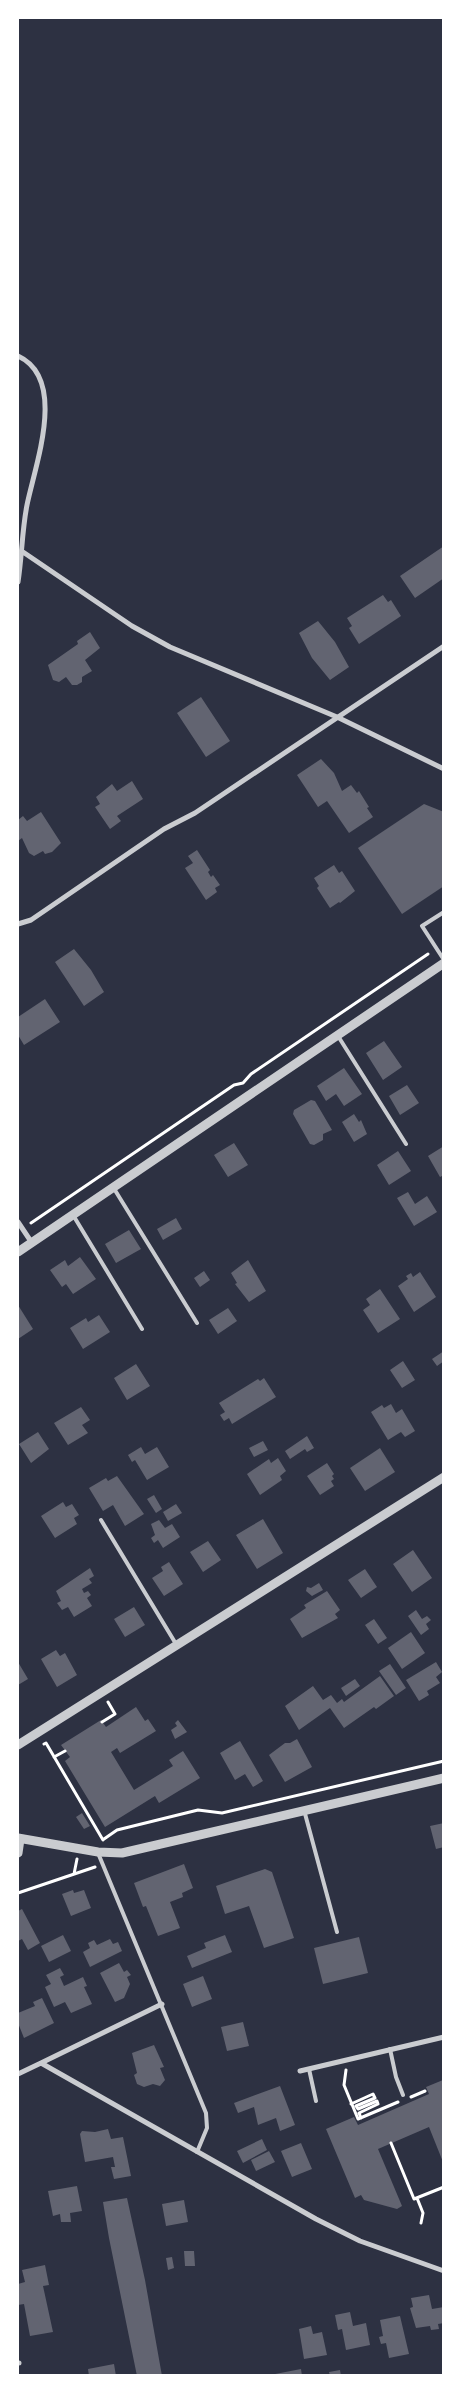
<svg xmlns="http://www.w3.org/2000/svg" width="461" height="2393" font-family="Signika,sans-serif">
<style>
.building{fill:#626471}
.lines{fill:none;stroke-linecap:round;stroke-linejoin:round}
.path{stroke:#fff;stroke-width:3}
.service{stroke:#caccd0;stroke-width:4}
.minor{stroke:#caccd0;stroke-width:5}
.tertiary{stroke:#caccd0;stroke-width:9}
</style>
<rect width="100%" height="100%" fill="#2d3142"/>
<!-- building -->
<path class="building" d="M444,546V578L415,598L400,576Z
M383,595L388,602L391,600L401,616L359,644L349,628L352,626L347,618Z
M318,621L335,642L349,667L330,680L312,658L299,633Z
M90,632L100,648L85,660L92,671L82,677V682L77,685H72L66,677L59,682L53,680L48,665L78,644L77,641Z
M201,697L230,741L206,757L177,713Z
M321,759L334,773L342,791L351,785L357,793L359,791L369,807L367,808L373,817L349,833L327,801L318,807L297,775Z
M132,781L143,799L117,816L121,821L110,829L95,807L100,804L96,797L112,784L117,791Z
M424,804L444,812V886L402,914L358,848Z
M41,812L61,843L52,852L45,854L43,851L34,856L29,853L22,838L18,841V820L23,816L27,821Z
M197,850L210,870L208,872L211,877L213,875L220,885L215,888L217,892L206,900L185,868L193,863L188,856Z
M334,865L339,873L342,871L355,891L340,903L339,902L330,908L317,888L319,886L314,878Z
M74,949L91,970L104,992L84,1006L55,962Z
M45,999L60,1022L24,1045L18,1035V1017Z
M384,1041L402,1067L383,1080L366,1053Z
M344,1068L362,1094L344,1106L336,1094L326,1101L317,1086Z
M407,1085L419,1103L400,1115L389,1096Z
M311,1100L315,1101L332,1130L323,1134V1140L314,1145L310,1144L293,1114L294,1110Z
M354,1114L359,1122L361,1120L367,1134L354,1142L342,1122Z
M234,1143L248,1165L228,1177L214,1155Z
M444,1146V1175L440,1177L428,1156Z
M398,1151L411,1171L389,1185L377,1165Z
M408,1192L415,1204L427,1196L437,1212L414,1226L397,1198Z
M176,1218L182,1229L163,1240L157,1229Z
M129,1230L141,1249L116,1263L105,1244Z
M80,1257L96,1279L73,1294L66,1284L62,1287L50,1270L65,1260L68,1266Z
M248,1260L266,1291L249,1302L235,1284L237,1283L231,1273Z
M204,1271L210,1280L200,1287L194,1278Z
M420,1272L436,1297L414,1312L398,1286L408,1279L406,1276L411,1273L413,1277Z
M380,1289L400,1319L378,1333L363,1310L370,1305L366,1299Z
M18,1305L33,1329L18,1339Z
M228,1308L237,1321L218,1334L209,1320Z
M99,1315L110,1332L83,1349L70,1328L86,1318L88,1322Z
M444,1351V1361L437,1366L432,1359Z
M403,1361L415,1380L402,1388L390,1370Z
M136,1364L150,1386L127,1400L114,1378Z
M264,1378L276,1397L232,1424L229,1418L224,1421L220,1415L225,1412L219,1403L258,1379L260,1381Z
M391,1404L396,1413L402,1409L415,1431L405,1437L401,1432L388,1440L371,1412L382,1405L384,1408Z
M81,1407L90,1420L82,1425L88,1433L68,1445L54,1423Z
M38,1432L49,1449L31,1463L19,1444Z
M307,1436L314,1448L307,1452L305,1449L290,1459L285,1451Z
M263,1441L268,1450L254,1457L249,1448Z
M141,1447L145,1454L157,1447L169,1467L147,1480L135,1460L132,1462L128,1455Z
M380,1448L395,1472L365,1491L350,1468Z
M278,1458L286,1471L280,1476L282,1480L260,1495L247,1474L269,1459L271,1463Z
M327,1463L334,1474L332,1476L334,1479L331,1481L334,1486L320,1495L307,1476Z
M117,1476L144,1514L125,1526L113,1505L103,1511L89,1488L106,1478L108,1481Z
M154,1495L162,1509L156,1513L147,1499Z
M63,1502L66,1507L72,1504L79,1515L74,1518L77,1524L55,1538L41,1516Z
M176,1504L182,1513L168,1521L163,1512Z
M263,1519L283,1553L257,1569L236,1535Z
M159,1520L165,1528L172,1524L180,1537L163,1548L158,1540L154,1543L151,1538L155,1535L151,1524Z
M208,1541L221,1560L203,1572L190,1552Z
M413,1550L432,1578L412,1592L393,1564Z
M169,1562L183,1584L164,1596L152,1578L163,1571L161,1567Z
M90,1568L94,1576L89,1579L92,1583L82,1589L84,1593L88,1591L91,1595L87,1598L92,1606L74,1617L68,1607L62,1610L57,1603L61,1601L56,1591Z
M365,1569L377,1587L361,1598L348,1580Z
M319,1583L323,1590L312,1596L306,1591L307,1587L311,1588Z
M327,1591L340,1610L335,1614L338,1618L302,1638L290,1619L306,1608L304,1605Z
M134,1607L145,1625L125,1637L114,1619Z
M416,1610L422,1619L427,1616L431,1620L426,1624L429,1629L421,1635L408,1616Z
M374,1619L387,1638L378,1644L365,1625Z
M411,1632L425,1653L402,1669L388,1648Z
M56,1650L60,1656L65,1653L77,1675L57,1687L41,1659Z
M18,1662L28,1679L18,1685Z
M436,1662L442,1672L436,1677L440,1683L427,1691L429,1695L419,1701L406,1680Z
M390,1664L406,1688L396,1695L379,1671Z
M380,1676L394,1696L376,1709L374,1707L344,1728L330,1708L299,1730L285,1706L313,1686L323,1700L331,1695L337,1703L342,1699L344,1702Z
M355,1679L360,1686L346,1696L341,1688Z
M136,1707L145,1721L148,1719L156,1731L120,1753L117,1748L111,1752L134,1790L173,1766L169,1760L183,1751L200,1778L159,1803L155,1796L105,1827L65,1761L70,1757L61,1745L101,1720L106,1727Z
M178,1720L187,1732L175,1739L171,1730L177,1726L175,1723Z
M297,1739L312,1767L285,1782L269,1755L285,1743H290Z
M240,1741L263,1781L253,1787L245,1774L235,1780L220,1753Z
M82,1813L90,1826L84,1829L76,1817Z
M444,1823V1847L436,1849L430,1826Z
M184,1864L193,1888L182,1893L183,1897L170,1902L180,1928L158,1936L146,1906L143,1907L134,1883Z
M265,1869L272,1872L294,1938L264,1948L249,1906L225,1914L216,1886Z
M73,1890L74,1893L84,1890L91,1908L71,1916L62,1894Z
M22,1909L40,1943L28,1950L22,1939L18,1941V1911Z
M63,1935L71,1951L49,1962L41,1946Z
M225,1935L232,1952L192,1968L187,1956L206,1948L204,1943Z
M359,1937L368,1973L323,1984L314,1948Z
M110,1939L113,1944L118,1942L122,1951L90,1967L83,1952L90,1948L88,1943L94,1940L97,1945Z
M119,1963L124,1972L127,1970L131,1975L127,1977L130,1984L124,1998L115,2002L100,1973Z
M60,1968L64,1975L60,1977L64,1986L83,1977L87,1986L84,1987L92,2004L71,2013L65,2002L54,2007L45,1987L51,1984L46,1975Z
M203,1976L212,1999L192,2007L183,1984Z
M42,1998L54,2023L24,2038L18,2023V2013L35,2006L33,2002Z
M243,2022L249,2046L227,2051L221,2027Z
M154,2045L164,2067L160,2068L165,2080L160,2086L153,2084L144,2087L137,2084L134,2075L137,2073L132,2053Z
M443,2080V2162L429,2127L378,2149L402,2206L397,2209L364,2200L361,2195L355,2198L326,2129L354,2117L358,2125L429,2094L426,2087Z
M280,2086L295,2125L280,2131L276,2118L258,2125L254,2107L238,2113L234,2103Z
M108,2129L111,2139L123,2137L131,2176L114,2179L111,2167H115L113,2157L85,2162L80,2134L82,2131L95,2132Z
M262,2139L267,2150L243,2163L237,2151Z
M301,2143L312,2169L292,2177L281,2151Z
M269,2151L275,2162L256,2171L251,2160Z
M77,2186L82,2211L70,2213L71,2222H61L60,2214L53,2216L48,2191Z
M127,2198L145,2280L162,2376H137L109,2238L103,2202Z
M184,2200L188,2222L166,2226L162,2204Z
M184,2251H194L195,2266H185Z
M172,2257L174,2268L168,2270L166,2258Z
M45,2265L49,2285L43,2286L53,2332L30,2336L24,2304L18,2305V2284L25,2282L22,2270Z
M429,2295L432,2309L444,2307V2323L438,2324L439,2329L431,2330L430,2326L416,2328L410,2308L413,2307L411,2298Z
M350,2312L353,2326L366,2323L370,2345L346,2350L342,2329L338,2330L335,2315Z
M400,2316L409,2354L389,2358L386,2343L381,2344L379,2337L383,2336L380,2320Z
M311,2326L313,2334L322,2332L327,2355L304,2359L299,2329Z
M114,2364L116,2376H89L88,2369Z
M301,2369L302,2376H270V2375Z
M340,2370L341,2376H330L329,2372Z"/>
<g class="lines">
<!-- path -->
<path class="path" d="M31,1223L234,1085L243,1083L251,1074L428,954
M102,1722L115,1714L108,1702
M44,1744L46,1743L103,1840
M54,1757L65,1751
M104,1839L117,1830L198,1810L222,1813L444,1761
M74,1874L77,1859
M18,1893L95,1867
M346,2070L344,2085L358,2119L398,2102
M411,2097L425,2091
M351,2104L373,2094L375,2098L356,2106L358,2109L377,2101L378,2104L359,2113L361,2118
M391,2143L414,2199L444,2187
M417,2198L423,2213L421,2223"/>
<!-- service -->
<path class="service" d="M444,912L422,926L444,960
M338,1036L406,1144
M113,1187L197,1323
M73,1215L142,1329
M101,1520L176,1644
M304,1810L337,1932
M98,1853L206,2113L207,2128L197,2152
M390,2049L396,2077L403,2095
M309,2069L316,2101"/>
<!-- minor -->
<path class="minor" d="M18,356C68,379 35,465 27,505C22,530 22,556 18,582
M23,552L132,626L170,647L337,717L444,769
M18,924L31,920L164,829L195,813L444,646
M18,1222L32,1243
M41,2063L162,2004
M300,2071L444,2037
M18,2074L41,2063L316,2219L360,2241L444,2271
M18,2363H19"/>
<!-- tertiary -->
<path class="tertiary" d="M18,1252L444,963
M18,1745L444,1477
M18,1838L98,1852L122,1853L444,1778
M18,1853L20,1839"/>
</g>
<!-- border -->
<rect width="461" height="2393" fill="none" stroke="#ffffff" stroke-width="38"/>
</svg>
